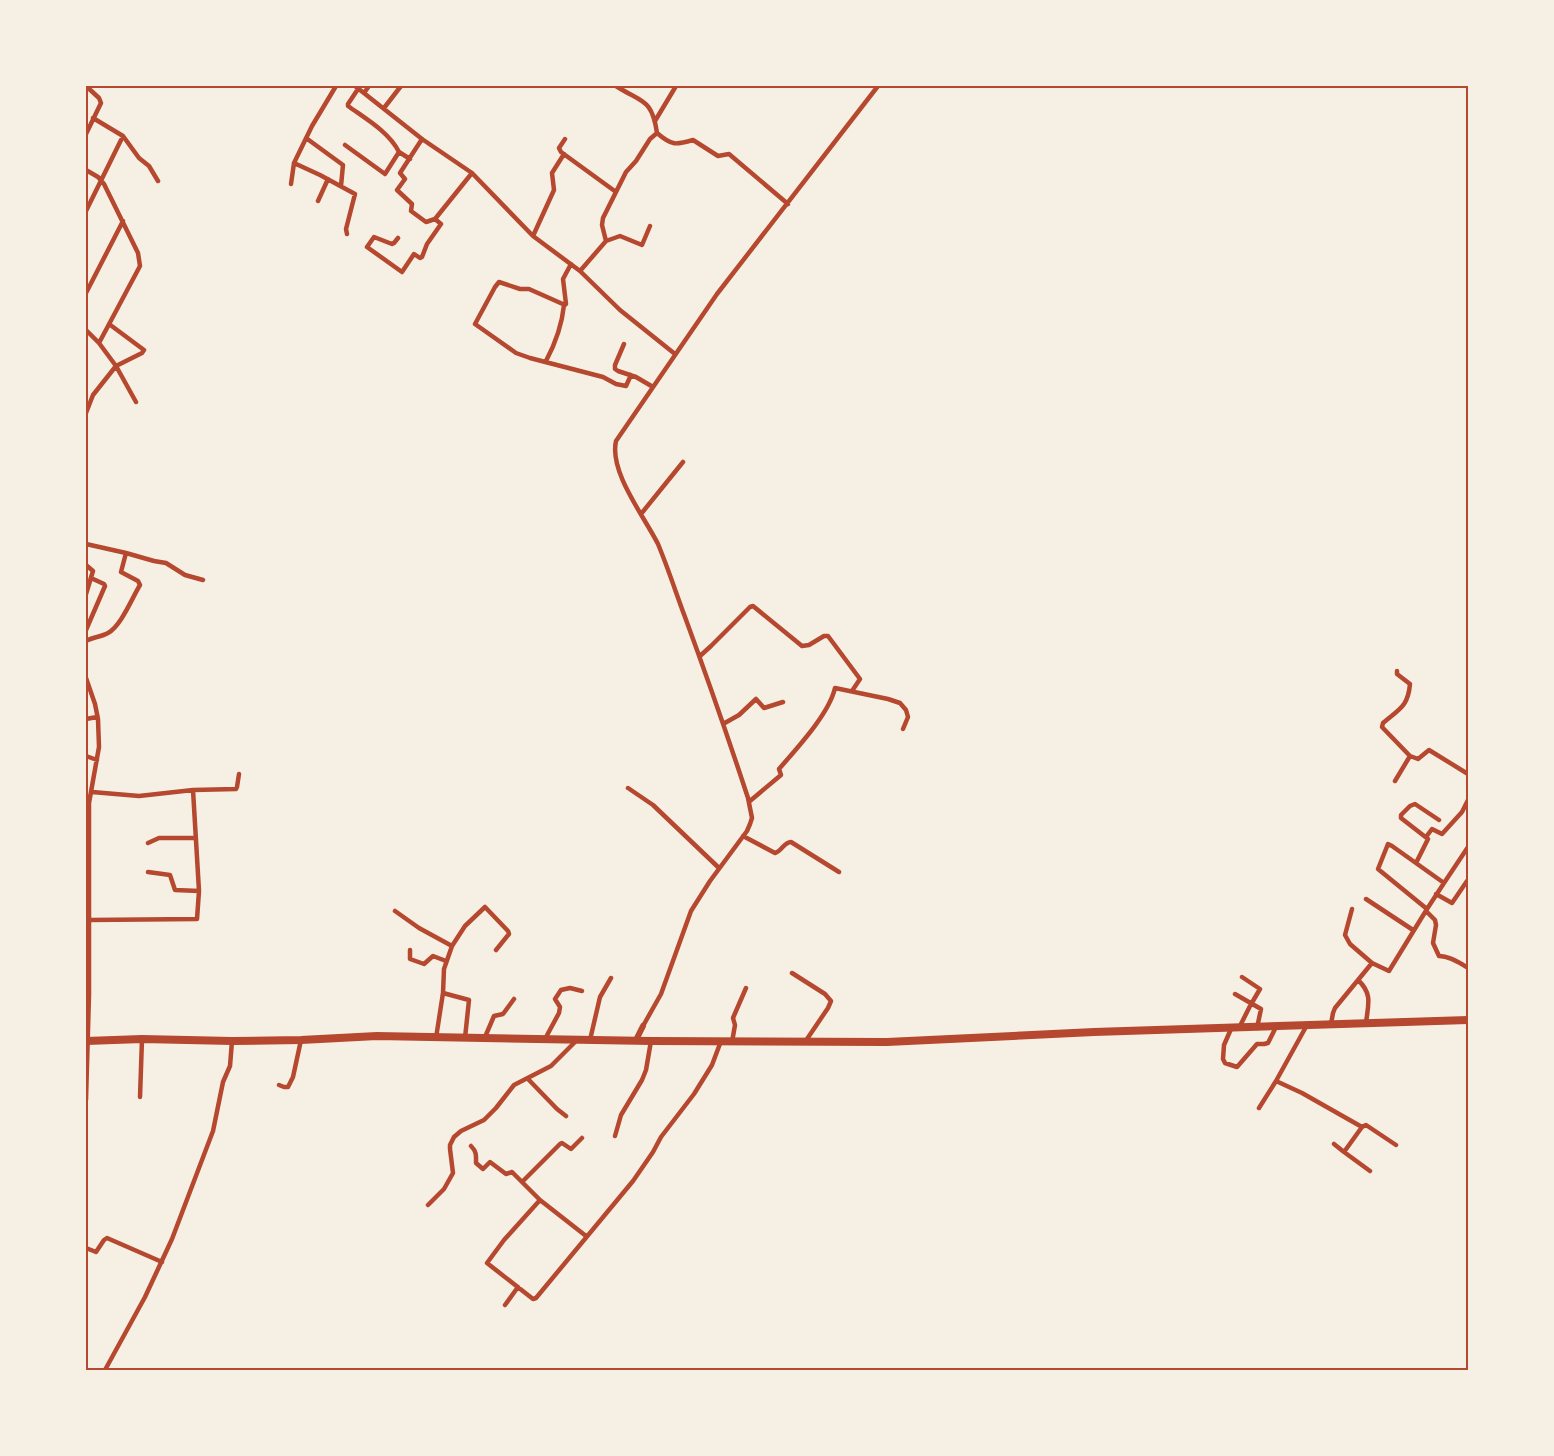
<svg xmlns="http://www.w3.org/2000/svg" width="1554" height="1456" font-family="'Public Sans',sans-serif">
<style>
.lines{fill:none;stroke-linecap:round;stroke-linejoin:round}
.minor{stroke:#b5482f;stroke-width:4.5}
.tertiary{stroke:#b5482f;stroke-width:6}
.primary{stroke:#b5482f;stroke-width:8}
.neatline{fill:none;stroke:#b5482f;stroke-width:2}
</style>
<rect width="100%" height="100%" fill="#f6efe4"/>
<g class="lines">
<!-- minor -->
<path class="minor" d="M86,86L99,98L101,103L86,134
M355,86L422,139L472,173L533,236L580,271L620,310L675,354
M616,86C642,103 652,98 657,133
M358,89L348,104V106C366,119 389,132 399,152
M364,93L369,86
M384,108L401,86
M93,118L123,136L139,158L149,166L158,181
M655,121L676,86
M306,138L343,165L341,186
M422,139L400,173L405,179L397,190L412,204L411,211L426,222L435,219
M565,139L559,148L561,152L616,192
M345,145L385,174L399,152L410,159
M294,163L320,175L355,194L346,229L347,234
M86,170L98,177L104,184L138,253L140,266L99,343L86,330
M291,184L294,163L312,126L336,86
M318,201L328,179
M86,211L121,140
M533,236L554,190L552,173L564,154
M398,238L394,243L392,244L374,237L367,247L402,272L414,254L420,258L422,257L427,244L441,224L435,219L472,173
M606,241L620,236L642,245L650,226
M571,264L563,279L566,304L565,305L529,289H520L499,282L495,287L475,324L516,353L530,358L603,377L616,384L626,386L631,375
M580,271L606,241L602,225L603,218L626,172L636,161L650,139L657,133C672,146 676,145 693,140L718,156L729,154L788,204
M86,293L123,221
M109,324L144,350L142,353L116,366L136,402
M624,344L615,365V369L618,371L636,377L653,387
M546,361C555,344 562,325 564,305
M86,413L93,395L116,366L99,343
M641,514L683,462
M86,544L126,553
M86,565L93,571L86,594
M86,630L105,586L104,584L91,578
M86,641C93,637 101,637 108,633C121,626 132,598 140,585L138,581L121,572L126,553L154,561L166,563L185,575L203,580
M700,656L711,646L750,607L753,606L802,646L809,645L824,636H828L860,679L852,691
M1397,671V674L1410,684C1408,707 1399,709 1383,723L1382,727L1410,756L1418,759L1429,750L1468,774
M86,678L95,704L98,719L99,747L89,803V995L86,1100
M86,719L97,717
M723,724L739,715L756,699L764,708L783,702
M86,756L97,760
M1395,781L1410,756
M628,788L653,805L719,868
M92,792L139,796L193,790
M750,801L781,775L779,769C797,748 829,714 835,688L888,699L900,703L906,710L908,717L903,729
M743,836L775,853C782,851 784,842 791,842L839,872
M1426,837L1432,829L1442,834L1462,812L1468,800
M148,843L159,838H196
M1416,863L1428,839L1401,818V815L1410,806L1415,804L1439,820
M199,891L193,790L236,789L237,787L239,774
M1436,894L1452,903L1467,881
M1366,899L1413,930
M1427,909L1444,883
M395,911L419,928L452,946L444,969L443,993L436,1038
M1426,911L1435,920L1436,925L1433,943L1439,956C1449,956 1459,962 1468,968
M89,920L197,919L199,891L175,890L170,875L148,872
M452,946L465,926L485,907L508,931L509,934L496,950
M410,950V959L424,964L433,956L446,961
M1372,963L1389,971L1427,909L1378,869L1388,844L1392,846L1444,883L1468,847
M792,973L825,994L831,1001L828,1008L805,1042
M1358,980C1373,994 1368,1005 1366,1023
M443,993L469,1000L465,1038
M1235,994L1261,1009L1257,1028
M1331,1024L1333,1013L1335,1008L1372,963L1350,944L1345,935L1352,909
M1307,1025L1276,1081L1302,1093L1362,1127L1344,1152L1370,1171
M643,1026L661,994L691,911L710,881L747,831L750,824L752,818L748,798C728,737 707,677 685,617C676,593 668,568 658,544C644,516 609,472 616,441L717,294L878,86
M1239,1028L1250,1006L1260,989L1242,977
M1231,1029L1224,1045L1223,1059L1225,1063L1237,1067L1257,1044H1264L1268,1043L1276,1027
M485,1037L494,1016L503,1014L514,999
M545,1039L559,1013L560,1007L555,999L561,990L570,988L582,991
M590,1040L600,997L611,978
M732,1042L735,1025L733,1018L746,988
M528,1079L557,1109L566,1116
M279,1085L284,1087H288L293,1077L301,1040
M140,1097L142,1039
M1259,1108L1276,1081
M1362,1127L1366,1125L1396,1145
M615,1136L621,1115L642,1080L646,1070L651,1041
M1334,1144L1344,1152
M471,1146C477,1152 476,1156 476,1163L483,1169L490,1162L506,1174L512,1172L540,1200L586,1236
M522,1182L560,1144L562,1143L571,1149L582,1138
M540,1200L504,1240L487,1263L533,1299L536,1298L633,1181L653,1152L661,1137L694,1094L712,1065L721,1041
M428,1205L444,1189L453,1173L450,1149V1145L454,1137L461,1131L484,1120L496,1108L514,1085L551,1066L578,1039
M86,1248L96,1252L104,1240L107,1238L162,1262
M505,1305L518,1287
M105,1370L145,1297L172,1239L213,1131L223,1082L230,1066L232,1041"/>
<!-- tertiary -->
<path class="tertiary" d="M636,1040L643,1026"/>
<!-- primary -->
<path class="primary" d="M86,1041L142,1039L232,1041L301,1040L377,1036L651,1041L887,1042L1094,1032L1468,1020"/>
</g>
<!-- border -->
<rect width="1554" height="1456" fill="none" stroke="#f6efe4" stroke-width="174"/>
<rect x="87" y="87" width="1380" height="1282" class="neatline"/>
</svg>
